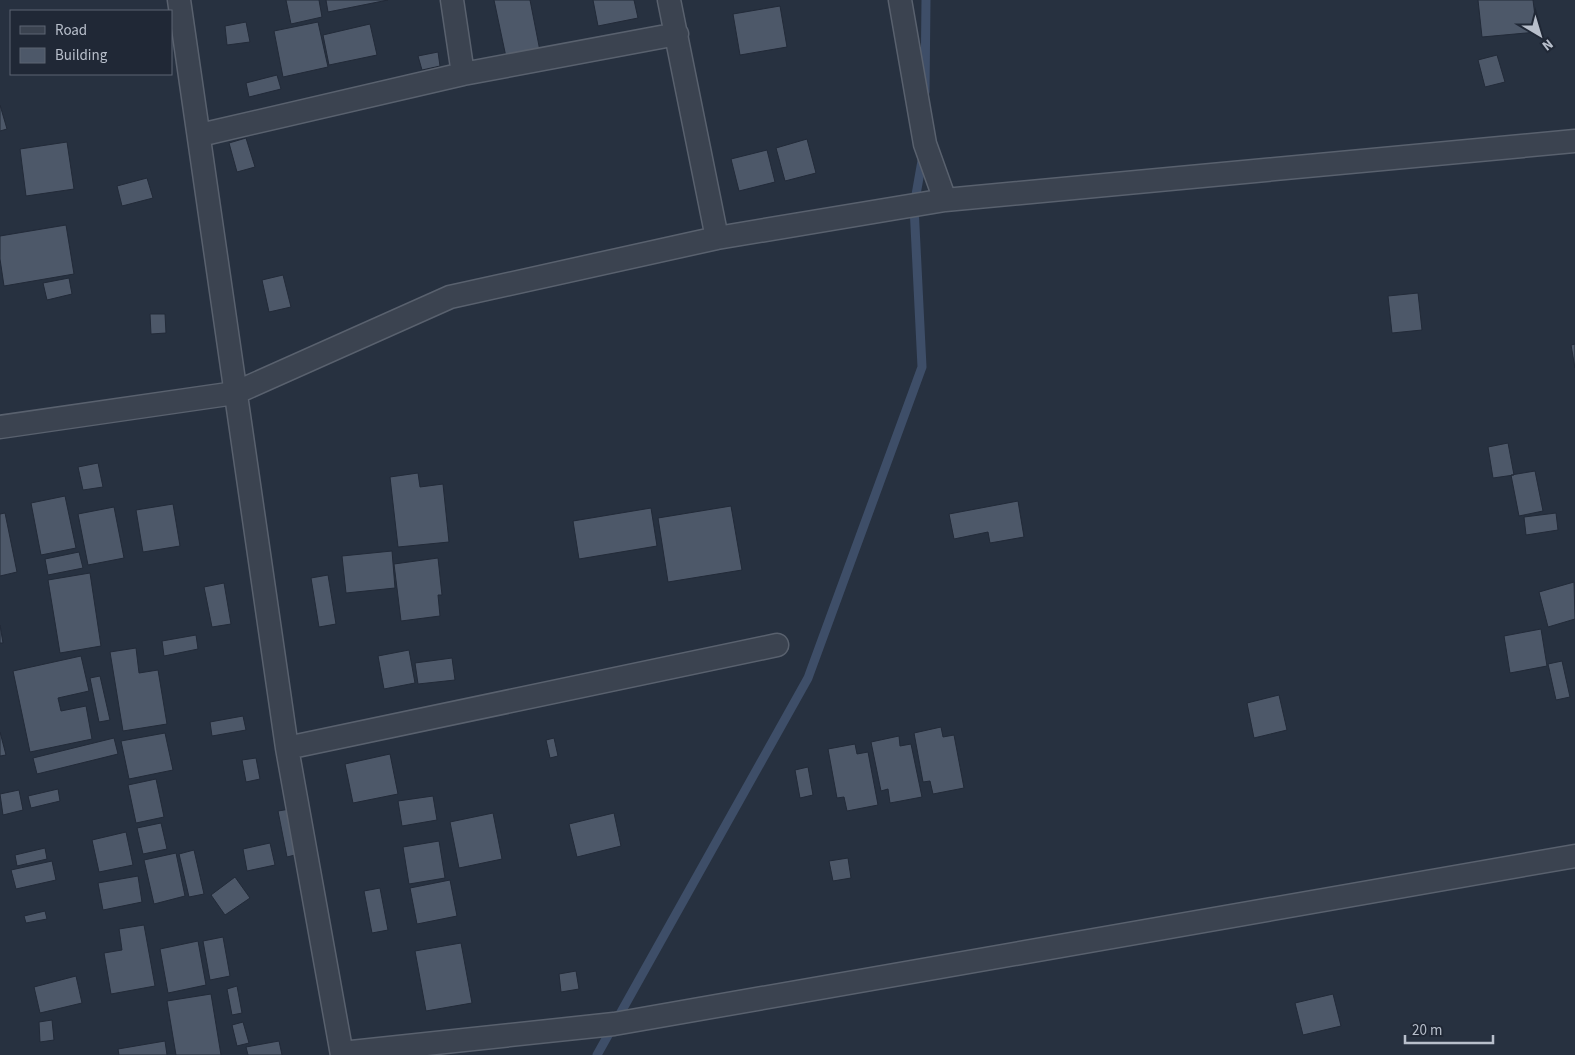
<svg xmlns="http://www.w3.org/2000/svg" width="1575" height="1055" font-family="'Source Sans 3',sans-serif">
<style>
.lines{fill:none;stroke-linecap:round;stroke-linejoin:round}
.stream{stroke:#3e4e68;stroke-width:9}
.building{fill:#4d5869;stroke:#222a38}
.minor-casing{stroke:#59616e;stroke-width:25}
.minor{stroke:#3b4350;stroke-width:22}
</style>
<rect width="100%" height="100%" fill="#273140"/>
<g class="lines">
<!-- stream -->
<path class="stream" d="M925,92L926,0
M597,1055L808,678L922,367L914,206L923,155"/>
</g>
<!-- building -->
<path class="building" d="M286,0H319L322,17L291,24Z
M326,0H388L328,12Z
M494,0H530L540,51L506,57Z
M593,0H634L638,18L598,26Z
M1478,0H1533L1537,32L1482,37Z
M780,6L787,47L740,55L733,14Z
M246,22L250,42L227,45L225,26Z
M318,22L328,67L283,77L274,31Z
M370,24L377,55L329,65L323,35Z
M438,52L440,66L422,70L418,56Z
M1497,55L1505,82L1485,87L1478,60Z
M277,75L281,89L249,97L246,83Z
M0,105L7,129L0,131Z
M246,138L255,167L237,172L229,143Z
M807,139L816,173L785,181L776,148Z
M67,142L74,189L26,196L20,149Z
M767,150L775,182L739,191L731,159Z
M147,178L153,198L122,206L117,186Z
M66,225L74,274L4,286L0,259V236Z
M283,275L291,307L269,312L262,280Z
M69,278L72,294L47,300L43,283Z
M1418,293L1422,330L1392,333L1388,296Z
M150,314H165L166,333L151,334Z
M1575,344V368L1571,345Z
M1508,443L1514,475L1493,478L1488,447Z
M98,463L103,487L83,490L78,467Z
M1535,471L1543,511L1519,516L1511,475Z
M418,473L420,487L443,484L449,542L398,547L390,477Z
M65,496L76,548L41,555L31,503Z
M1018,501L1024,537L990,543L988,532L954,539L949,514Z
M173,504L180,546L143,552L136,510Z
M731,506L742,570L668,582L658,518Z
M114,507L124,558L88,565L78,514Z
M651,508L657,546L579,559L573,521Z
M5,513L17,572L0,576V514Z
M1556,513L1558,530L1526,535L1524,517Z
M392,551L395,588L346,593L342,556Z
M79,552L83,568L48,575L45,559Z
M438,558L442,595H438L440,616L401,621L394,564Z
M90,573L101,646L60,653L48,580Z
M328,575L336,624L319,627L311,578Z
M1574,582L1575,619L1548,627L1539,592Z
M224,583L231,624L212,627L204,587Z
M0,625L3,643H0Z
M1541,629L1547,666L1510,673L1504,636Z
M196,635L198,649L164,656L162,641Z
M136,648L139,673L158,670L167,724L123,731L110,652Z
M409,650L415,683L384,689L378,656Z
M81,656L89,691L58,698L61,711L86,706L92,739L30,752L13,671Z
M452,658L455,680L418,684L415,663Z
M1562,661L1570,697L1556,700L1548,664Z
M100,676L110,720L99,722L90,678Z
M1279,695L1287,730L1254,738L1247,703Z
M243,716L246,730L212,736L210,722Z
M941,727L943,737L954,735L964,788L933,794L930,781L923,782L914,733Z
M0,732L6,755L0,756Z
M165,733L173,770L129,779L121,741Z
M899,736L900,746L911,744L922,797L890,803L888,789L881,791L871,742Z
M114,738L118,754L37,774L33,758Z
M554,738L558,756L550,758L546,740Z
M855,744L857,754L868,752L878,805L847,811L844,797L837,798L828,749Z
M390,754L398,794L353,803L345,764Z
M256,758L260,779L246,782L242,760Z
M808,767L813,795L800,798L795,770Z
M156,779L164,817L136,823L128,785Z
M58,789L60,801L31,808L28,796Z
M19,790L23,810L3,815L0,794Z
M433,796L437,820L402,826L398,801Z
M290,809L299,854L287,857L278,811Z
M493,813L502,859L459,868L450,822Z
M614,813L621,846L577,857L569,824Z
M161,823L167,849L143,854L137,828Z
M126,832L133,865L99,872L92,840Z
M439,841L445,878L409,884L403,847Z
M270,843L275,865L247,871L243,849Z
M45,848L47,859L17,866L15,855Z
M194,850L204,894L189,897L179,854Z
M176,853L185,896L154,904L144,860Z
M848,858L851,878L833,881L829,861Z
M52,861L56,880L16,889L11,870Z
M138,876L142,902L103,910L98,883Z
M235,877L250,898L225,915L211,895Z
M450,880L457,916L417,924L410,888Z
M380,888L388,930L372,933L364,891Z
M45,911L47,919L26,923L24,916Z
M144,925L155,986L111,994L104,953L122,950L119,929Z
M223,937L230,976L210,980L203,941Z
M198,941L206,985L168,993L160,949Z
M461,943L472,1003L426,1011L415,951Z
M576,971L579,989L561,992L559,974Z
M76,976L82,1003L40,1013L34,987Z
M237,986L242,1013L232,1015L227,989Z
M211,994L221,1055H176L167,1001Z
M1333,994L1341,1026L1303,1035L1295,1003Z
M52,1020L54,1040L40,1042L39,1022Z
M243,1022L249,1043L237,1046L232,1025Z
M165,1041L167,1055H119L118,1049Z
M279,1041L282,1055H248L246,1047Z"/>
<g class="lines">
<!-- minor casing -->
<g class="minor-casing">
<path id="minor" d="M179,0L287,748L342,1055
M452,0L463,74
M669,0L717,238
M900,0L925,144L945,200
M200,135L463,74L677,34
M0,427L235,393L450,297L717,238L945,200L1575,141
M287,748L777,645
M342,1053L614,1024L1575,856"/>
</g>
<!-- minor -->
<use href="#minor" class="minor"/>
</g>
<!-- legend -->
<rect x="10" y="10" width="162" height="65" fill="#202836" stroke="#5d6472"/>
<rect x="20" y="26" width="25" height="8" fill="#3b4350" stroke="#5d6472"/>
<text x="55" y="35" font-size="15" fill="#b8bfcb">Road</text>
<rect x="20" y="48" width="25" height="15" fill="#4d5869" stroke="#5d6472"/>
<text x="55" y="60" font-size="15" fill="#b8bfcb">Building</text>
<!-- north arrow -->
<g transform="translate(1540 35) rotate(142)" stroke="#202836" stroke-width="4" paint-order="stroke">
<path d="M0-4L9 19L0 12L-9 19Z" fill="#b8bfcb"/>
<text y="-8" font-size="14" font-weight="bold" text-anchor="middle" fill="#b8bfcb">N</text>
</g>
<!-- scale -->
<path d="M1405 1035v8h88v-8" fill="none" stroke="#b8bfcb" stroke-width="2.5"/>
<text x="1412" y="1035" font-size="15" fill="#b8bfcb" stroke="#202836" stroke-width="4" paint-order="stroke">20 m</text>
</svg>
